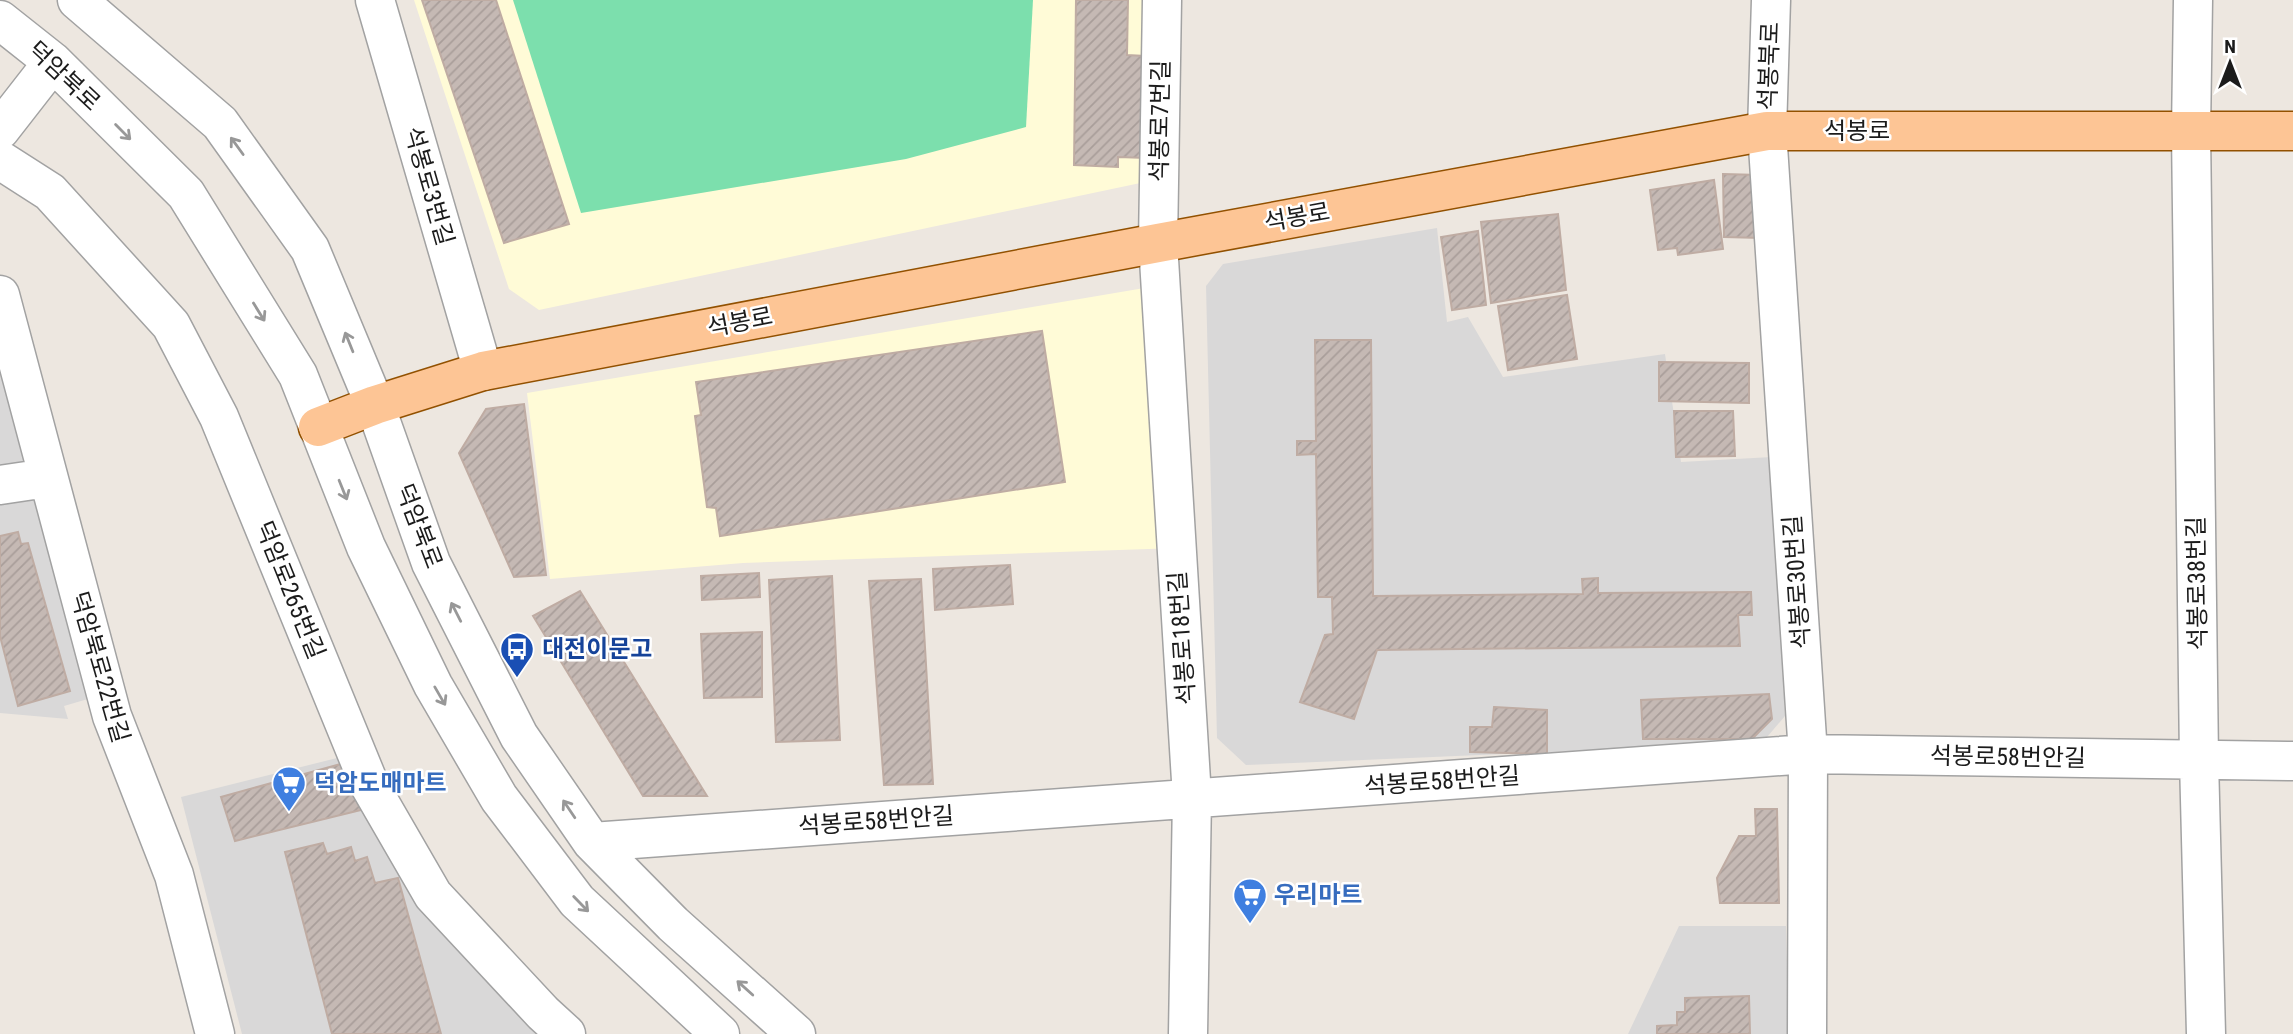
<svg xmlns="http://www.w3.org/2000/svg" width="2293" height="1034" font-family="'Roboto Condensed','Noto Sans KR',sans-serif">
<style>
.residential{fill:#d9d8d8}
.education{fill:#fffbd7}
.pitch{fill:#7cdfad}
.building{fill:url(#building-hatch);stroke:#bfaca3;stroke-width:2}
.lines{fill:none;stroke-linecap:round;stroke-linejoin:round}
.minor-casing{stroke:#a2a2a2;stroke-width:41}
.major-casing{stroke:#925100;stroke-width:41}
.minor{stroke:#fff;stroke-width:38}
.major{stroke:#fdc595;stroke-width:38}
.oneway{stroke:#989898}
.labels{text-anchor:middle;stroke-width:5;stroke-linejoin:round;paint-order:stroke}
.street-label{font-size:24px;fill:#1b1b1b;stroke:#fff}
.transit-label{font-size:24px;font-weight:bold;fill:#164399;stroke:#fff;text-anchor:start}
.shop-label{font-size:24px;font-weight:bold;fill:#366cbe;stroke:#fff;text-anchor:start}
</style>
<defs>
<pattern id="building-hatch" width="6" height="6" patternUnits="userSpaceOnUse" patternTransform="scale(1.75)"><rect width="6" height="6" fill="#c5b9b4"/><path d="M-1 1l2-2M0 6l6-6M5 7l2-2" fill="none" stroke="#a99e9a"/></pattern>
</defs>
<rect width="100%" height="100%" fill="#ede7e0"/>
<!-- residential -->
<path class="residential" d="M1437,228L1447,322L1468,317L1503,377L1665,354L1681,462L1772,457L1785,716L1762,743L1246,765L1217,738L1206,286L1223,264Z
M0,293L36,441L19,469L0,471Z
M32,497L55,510L98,696L64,706L68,719L0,713V504Z
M365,751L409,839L573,1034H242L181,797Z
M1679,926H1786L1789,1034H1628Z"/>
<!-- education -->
<path class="education" d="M414,0H1160L1164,178L539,310L509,289Z
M1168,284L1178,548L743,563L550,579L527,393Z"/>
<!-- pitch -->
<path class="pitch" d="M513,0H1033L1026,127L906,159L581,213Z"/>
<!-- building -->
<path class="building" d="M422,0H496L569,224L504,243Z
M1076,0H1128L1127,55L1145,56L1146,158L1118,157V167L1074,165Z
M1723,174L1760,175L1761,238L1724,237Z
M1714,180L1723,249L1678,255L1677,248L1658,250L1650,190Z
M1558,214L1566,290L1491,303L1481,222Z
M1478,231L1486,305L1452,310L1441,237Z
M1567,295L1577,359L1508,370L1498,306Z
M1042,331L1065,482L720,536L716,508L707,507L695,416L701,415L696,382Z
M1315,340H1371L1373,596L1583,594L1582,579L1598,578V593L1751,592L1752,615H1738L1740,646L1377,650L1354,719L1300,702L1325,635L1333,634L1332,597H1318L1316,454L1297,455V441H1316Z
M1659,362L1749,363V403L1659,401Z
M524,404L546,575L514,577L459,453L486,409Z
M1674,411H1733L1735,456L1676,457Z
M18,532L21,544L28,543L70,691L18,706L0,636V536Z
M1010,565L1013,604L935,610L933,569Z
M759,573L760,597L702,600L701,576Z
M832,576L840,740L776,742L769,580Z
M921,579L933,784L884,785L869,581Z
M580,591L707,796H643L533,616Z
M762,632V697L704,698L701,634Z
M1769,694L1772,719L1752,739H1643L1641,700Z
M1494,707L1547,710V754L1470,752V727H1492Z
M355,760L369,808L235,841L221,797Z
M1755,809H1777L1779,903H1720L1717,878L1739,836H1756Z
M323,843L327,854L351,847L355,861L367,857L375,883L398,878L441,1034H332L285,852Z
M1749,996L1750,1034H1657V1026L1677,1025V1012H1685V998Z"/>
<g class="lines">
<!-- minor casing -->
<g class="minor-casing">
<path id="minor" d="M77,0L220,123L310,249L375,405L431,563L519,736L592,842L673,924L796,1034
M375,0L483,371
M1162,0L1158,243L1192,797L1188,1034
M1771,0L1767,131L1808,754L1807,1034
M2193,0L2191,131L2199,760L2206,1034
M0,20L53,62L186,194L298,375L366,547L433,685L499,798L577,901L720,1034
M0,130L53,62
M0,160L50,192L171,325L219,417L370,786L433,895L543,1013L566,1034
M0,295L112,716L174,875L215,1034
M0,485L47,478
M592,842L1808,754L2293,761"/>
</g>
<!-- major casing -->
<g class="major-casing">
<path id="major" d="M318,427L375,405L483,371L1158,243L1767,131H2293"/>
</g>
<!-- minor -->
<use href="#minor" class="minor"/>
<!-- major -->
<use href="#major" class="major"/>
</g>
<!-- one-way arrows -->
<defs><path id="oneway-shaft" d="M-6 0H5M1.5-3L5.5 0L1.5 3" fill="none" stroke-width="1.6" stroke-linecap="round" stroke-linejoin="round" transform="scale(1.75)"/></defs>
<g class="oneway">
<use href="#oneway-shaft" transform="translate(123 132) rotate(45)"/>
<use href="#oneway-shaft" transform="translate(237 146) rotate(-126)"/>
<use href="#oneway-shaft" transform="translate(259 312) rotate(58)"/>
<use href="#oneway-shaft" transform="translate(349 342) rotate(-112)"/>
<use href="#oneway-shaft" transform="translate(343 490) rotate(68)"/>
<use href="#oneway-shaft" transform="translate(456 612) rotate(-117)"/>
<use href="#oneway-shaft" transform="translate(440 696) rotate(60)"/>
<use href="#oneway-shaft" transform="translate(569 809) rotate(-124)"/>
<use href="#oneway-shaft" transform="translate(581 904) rotate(46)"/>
<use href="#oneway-shaft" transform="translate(745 988) rotate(-138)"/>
</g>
<!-- icons -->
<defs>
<g id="bus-pin" transform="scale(1.75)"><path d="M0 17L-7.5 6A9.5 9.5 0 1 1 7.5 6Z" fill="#1a4fb4" stroke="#fff"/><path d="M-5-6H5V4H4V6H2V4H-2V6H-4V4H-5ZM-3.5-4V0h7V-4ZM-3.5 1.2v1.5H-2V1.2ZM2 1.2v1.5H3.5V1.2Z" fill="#fff"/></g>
<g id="supermarket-pin" transform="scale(1.75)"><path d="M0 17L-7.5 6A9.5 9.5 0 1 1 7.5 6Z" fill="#3f7fe0" stroke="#fff"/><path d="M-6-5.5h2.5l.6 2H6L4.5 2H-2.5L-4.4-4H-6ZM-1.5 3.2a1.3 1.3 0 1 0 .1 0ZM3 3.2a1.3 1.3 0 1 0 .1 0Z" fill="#fff"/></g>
</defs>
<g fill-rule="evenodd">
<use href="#bus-pin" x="517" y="649"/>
<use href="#supermarket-pin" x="289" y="783"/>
<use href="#supermarket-pin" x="1250" y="895"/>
</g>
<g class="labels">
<!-- street labels -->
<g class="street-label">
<text transform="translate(1769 66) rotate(-88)" y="8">석봉북로</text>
<text transform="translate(64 76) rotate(43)" y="8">덕암북로</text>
<text transform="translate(1160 121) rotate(-89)" y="8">석봉로7번길</text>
<text x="1857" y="139">석봉로</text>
<text transform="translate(429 186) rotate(74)" y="8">석봉로3번길</text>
<text transform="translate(1297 217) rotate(-10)" y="8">석봉로</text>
<text transform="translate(740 322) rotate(-11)" y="8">석봉로</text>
<text transform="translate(419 526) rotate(69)" y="8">덕암북로</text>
<text transform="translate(1797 582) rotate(-94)" y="8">석봉로30번길</text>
<text transform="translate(2197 583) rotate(-91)" y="8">석봉로38번길</text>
<text transform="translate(290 590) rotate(68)" y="8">덕암로265번길</text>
<text transform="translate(1182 638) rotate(-94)" y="8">석봉로18번길</text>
<text transform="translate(100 667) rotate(74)" y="8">덕암북로22번길</text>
<text transform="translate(2008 757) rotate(1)" y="8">석봉로58번안길</text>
<text transform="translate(1442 781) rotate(-4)" y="8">석봉로58번안길</text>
<text transform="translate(876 821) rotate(-4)" y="8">석봉로58번안길</text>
</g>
<!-- transit labels -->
<g class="transit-label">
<text x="542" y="657">대전이문고</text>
</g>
<!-- shop labels -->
<g class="shop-label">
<text x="314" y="791">덕암도매마트</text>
<text x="1274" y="903">우리마트</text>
</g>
</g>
<!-- north arrow -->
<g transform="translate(2230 63)" stroke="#ffffff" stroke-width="5" paint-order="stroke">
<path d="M0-5L12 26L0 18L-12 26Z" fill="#1b1b1b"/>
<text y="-10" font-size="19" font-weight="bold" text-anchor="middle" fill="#1b1b1b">N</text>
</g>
</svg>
